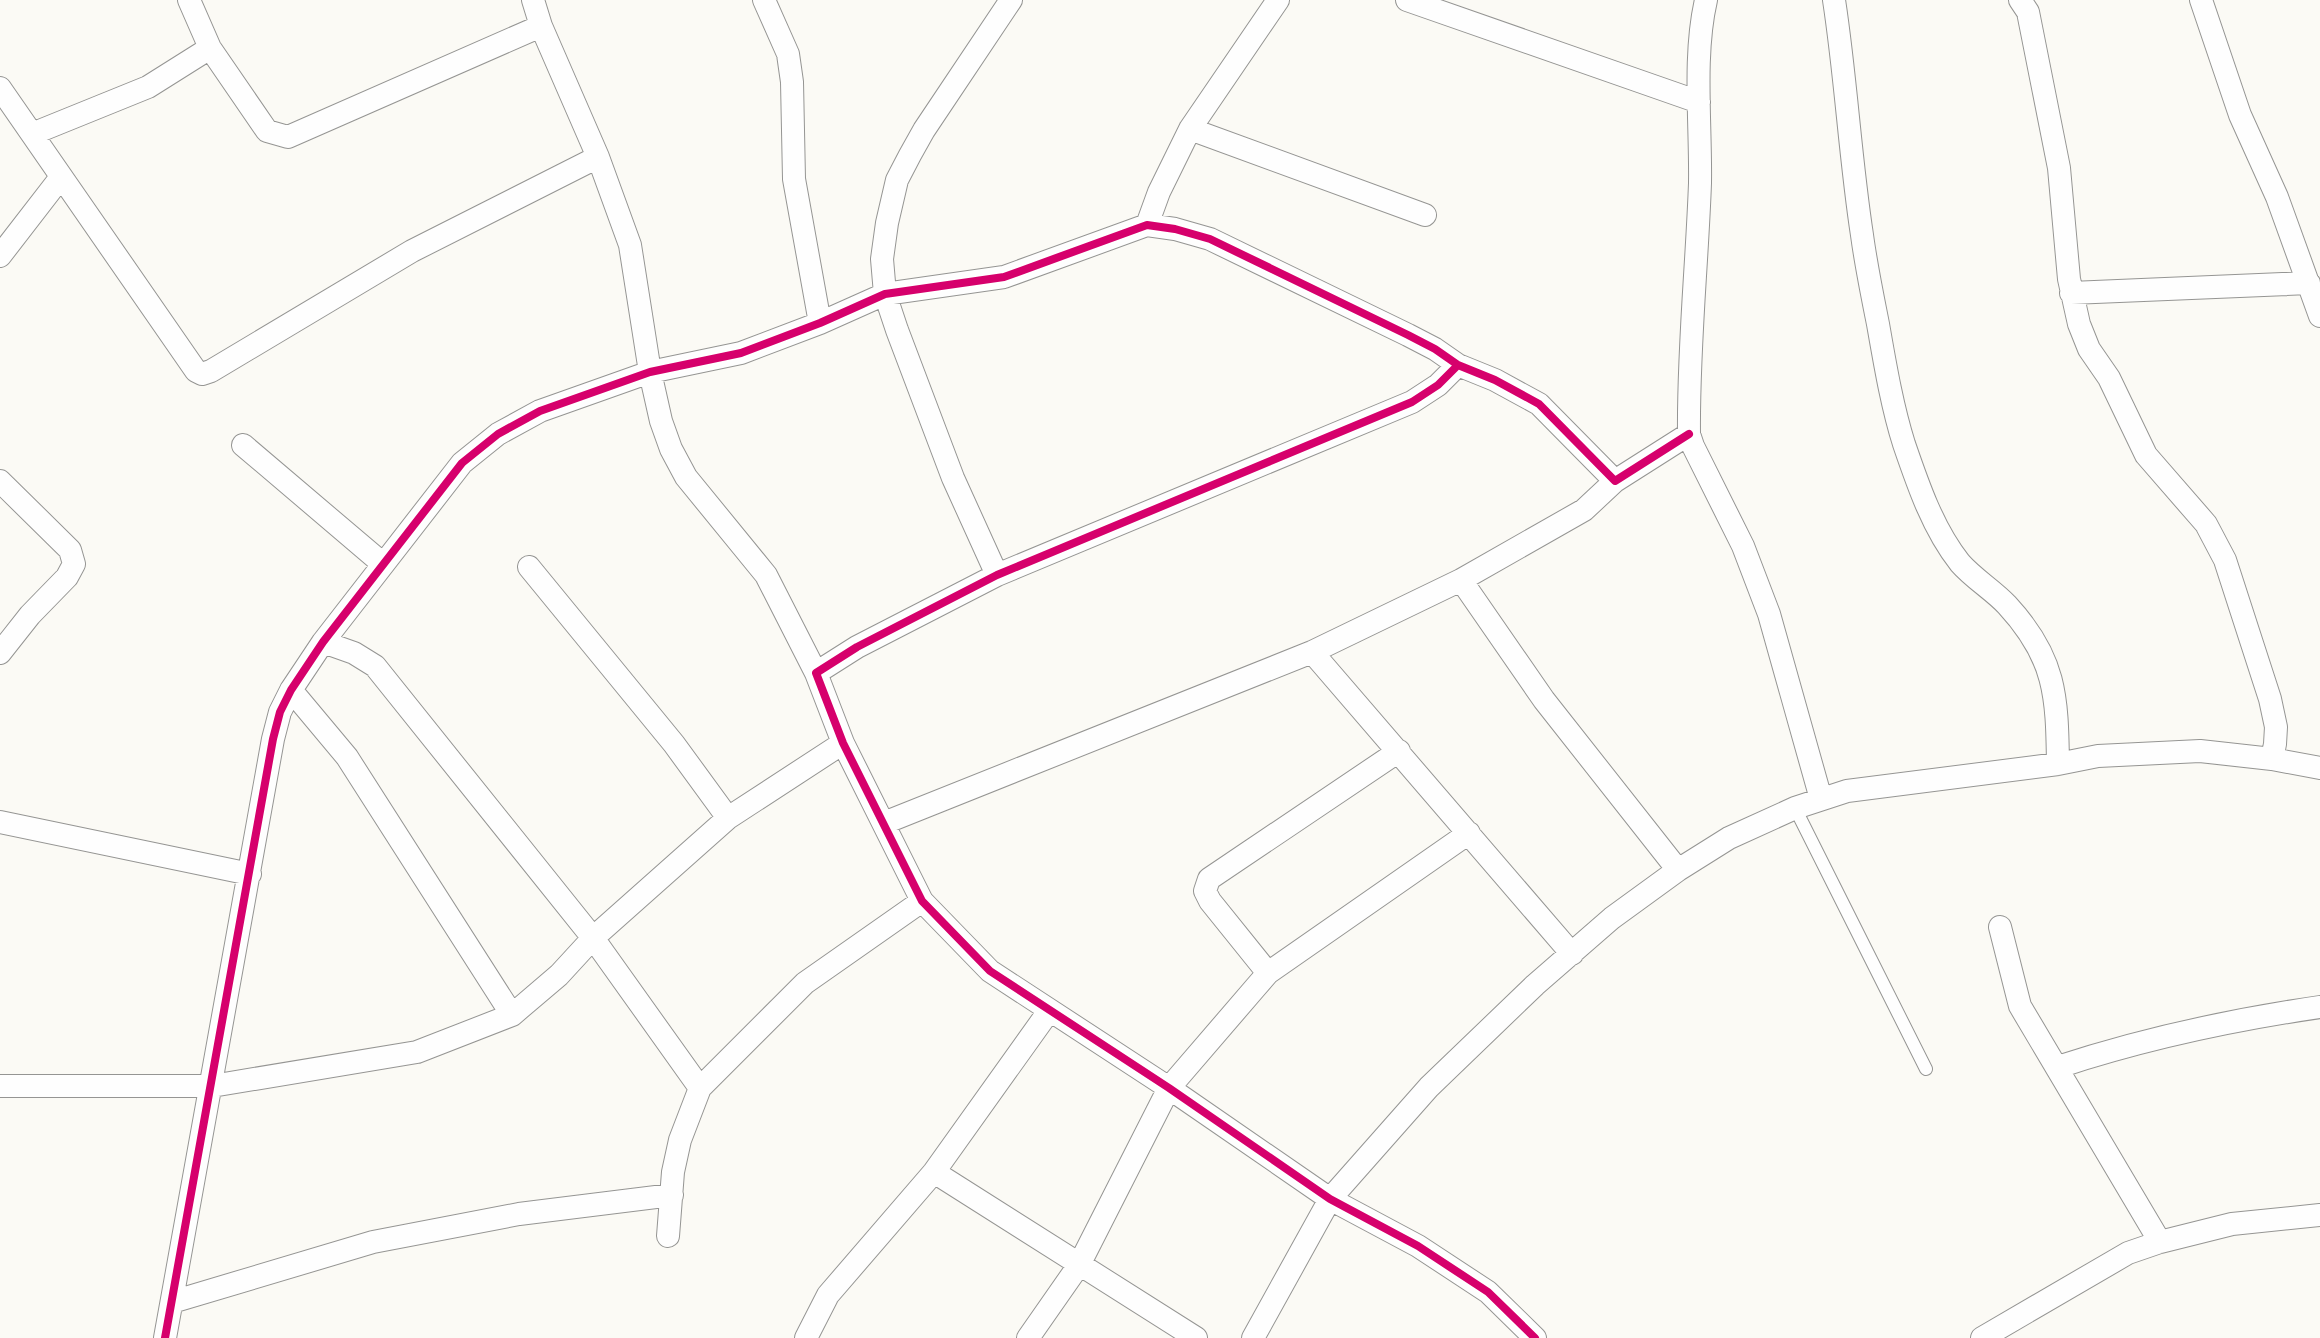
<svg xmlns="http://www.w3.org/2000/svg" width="2320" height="1338" font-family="Spectral,serif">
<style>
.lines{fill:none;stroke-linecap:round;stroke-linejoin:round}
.lane-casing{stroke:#959593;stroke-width:14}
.street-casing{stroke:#959593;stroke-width:24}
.lane{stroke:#fefefe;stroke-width:12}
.street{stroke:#fefefe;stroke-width:22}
.cycleway-casing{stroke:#fff;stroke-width:11}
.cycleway{stroke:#d6006c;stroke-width:8}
</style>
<rect width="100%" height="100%" fill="#fbfaf5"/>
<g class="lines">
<!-- lane casing -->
<g class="lane-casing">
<path id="lane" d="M1795,808L1926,1069"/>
</g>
<!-- street casing -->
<g class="street-casing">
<path id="street" d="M189,0L210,48L267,131L288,137L541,26
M533,0L541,26L598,157L630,245L650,372L661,421L671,449L686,477L766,575L816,673
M764,0L788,54L792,82L794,179L820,323
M1407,0L1699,102
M1706,0C1693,56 1701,125 1700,183C1697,266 1688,350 1689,434L1693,446L1743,546L1769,614L1821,799
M1834,0C1846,78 1850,157 1862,235C1866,265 1872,294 1878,324C1885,364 1892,406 1904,444C1918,485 1933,529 1960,563C1974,579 1993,590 2007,605C2056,658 2057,696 2058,764
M2020,0L2028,12L2059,168L2069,279L2079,324L2089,349L2109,378L2146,455L2206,524L2225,560L2270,699L2276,727L2275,744L2272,759
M2201,0L2240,115L2277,197L2320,316
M0,88L196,371L202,374L211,371L412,251L598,157
M1190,129L1425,215
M32,134L148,87L210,48
M1147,225L1159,192L1190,129L1278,0
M0,256L61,177
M2071,293L2309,283
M243,445L383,564
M0,481L70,550L74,564L67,577L30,615L0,653
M529,567L674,744L728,818
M997,575L953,478L897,330L885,294L882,259L887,223L897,180L910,155L924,130L1011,0
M1461,580L1544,700L1678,870
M323,642L354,653L375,666L593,938L700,1088
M1312,652L1572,954
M291,690L347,757L512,1015
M0,822L250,874
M884,823L1312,652L1461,580L1584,510L1615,481
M2000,927L2020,1006L2160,1242
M1268,973L1210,901L1205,891L1209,879L1399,751
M2058,1067C2143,1039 2231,1020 2320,1007
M0,1086H212L417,1052L512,1015L559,975L593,938L728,818L843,743
M934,1172L1196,1338
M668,1236L673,1172L680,1140L700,1088L805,983L922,901
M172,1302L373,1242L519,1214L672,1195
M165,1338L273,739L280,712L291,690L323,642L462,463L498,434L540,411L650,372L741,353L820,323L885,294L1004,277L1147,225L1175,229L1210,239L1408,335L1435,349L1458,365
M806,1338L828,1295L934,1172L1049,1011
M1028,1338L1079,1265L1169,1088L1255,988L1268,973L1469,833
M1253,1338L1330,1199L1429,1087L1535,985L1612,918L1678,870L1729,838L1795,808L1847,791L2058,764L2098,756L2200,751L2272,759L2320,768
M1535,1338L1488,1292L1418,1246L1330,1199L1169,1088L990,971L922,901L843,743L816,673L857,647L997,575L1412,402L1438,385L1458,365L1495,380L1539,404L1615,481L1689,434
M1982,1338L2128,1253L2160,1242L2232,1224L2320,1215"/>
</g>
<!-- lane -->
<use href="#lane" class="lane"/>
<!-- street -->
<use href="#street" class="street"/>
<!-- cycleway casing -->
<g class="cycleway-casing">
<path id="cycleway" d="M165,1338L273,739L280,712L291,690L323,642L462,463L498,434L540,411L650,372L741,353L820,323L885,294L1004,277L1147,225L1175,229L1210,239L1408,335L1435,349L1458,365
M1535,1338L1488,1292L1418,1246L1330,1199L1169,1088L990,971L922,901L843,743L816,673L857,647L997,575L1412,402L1438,385L1458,365L1495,380L1539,404L1615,481L1689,434"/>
</g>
<!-- cycleway -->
<use href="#cycleway" class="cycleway"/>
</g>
</svg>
